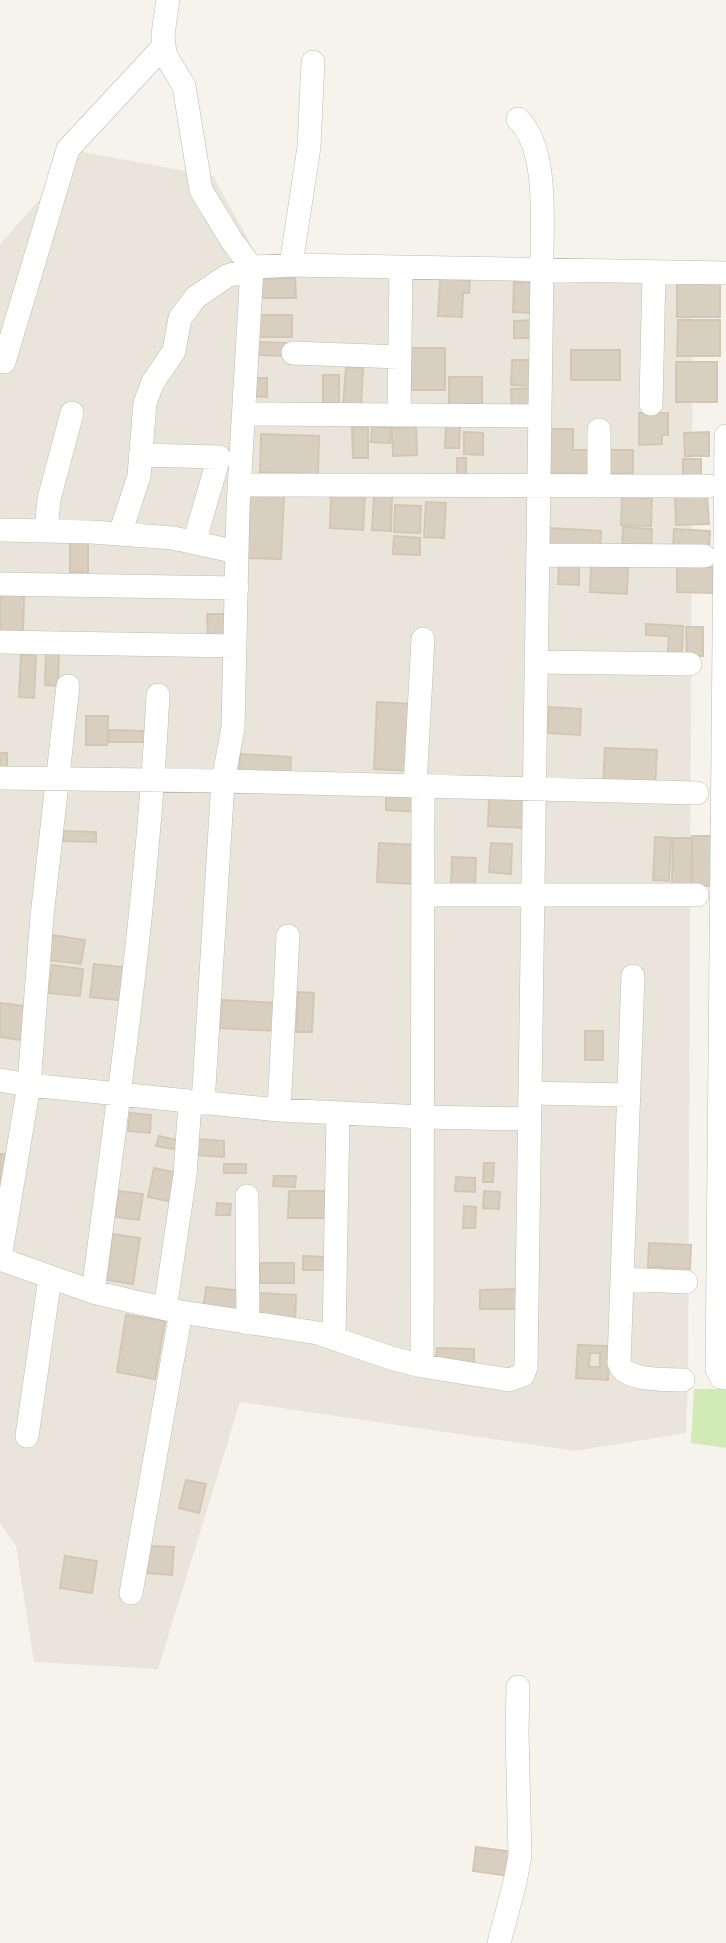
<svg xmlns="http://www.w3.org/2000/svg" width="726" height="1943" font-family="Montserrat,sans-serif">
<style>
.residential{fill:#eae5da}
.green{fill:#d2eab5}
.building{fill:#d8cfc1;stroke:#d3c7b4;stroke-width:2;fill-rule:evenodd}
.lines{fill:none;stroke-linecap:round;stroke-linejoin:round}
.minor-casing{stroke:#c2bbae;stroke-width:24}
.minor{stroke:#fff;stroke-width:23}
</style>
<rect width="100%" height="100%" fill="#f6f3ec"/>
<!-- residential -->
<path class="residential" d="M82,152L213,176L260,261L693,278L688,1381L686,1433L575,1451L240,1402L158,1669L34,1662L16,1546L0,1523V244Z"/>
<!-- green -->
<path class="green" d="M694,1389H726V1448L691,1443Z"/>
<!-- building -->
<path class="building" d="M677,273H720V317H677Z
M295,278L296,298H257L256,279Z
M440,279L470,280L469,293H463L462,317L438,316Z
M514,282L534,283L533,313L513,312Z
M257,315H292V337H257Z
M535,320V338H514V321Z
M678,320H720V356H677Z
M256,342L288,343L287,356L255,355Z
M411,348H445V390H411Z
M571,350H620V380H571Z
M512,360H534L533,386L511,385Z
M676,362H717V402H676Z
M346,367L363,368L361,409L343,408Z
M323,375H339V403H323Z
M449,377H482V407H449Z
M252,378H267V397L252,396Z
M532,388V411H512L511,389Z
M639,413H668V435H662V444L639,445Z
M446,425L460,426L459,448H445Z
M352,427H368V458H353Z
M372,427L391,428L390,443L371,442Z
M416,427L417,455L393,456L392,428Z
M547,429H573V450H594V474L547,473Z
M464,432L483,433V455L464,454Z
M709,432V456H685L684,433Z
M261,434L319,436L318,474L260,472Z
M606,450H633V473L607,474Z
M457,458H466V475H457Z
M683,459H701V476H683Z
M331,494L365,496L363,530L330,528Z
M707,494L709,524L676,525L675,495Z
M249,495L284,496L281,559L246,558Z
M374,495L392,496L391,531L372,530Z
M622,497L652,498L651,526L621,525Z
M426,502L446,503L444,538L424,537Z
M395,505L421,506L420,533L394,532Z
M623,527L652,529L651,552L622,550Z
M549,528L601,531L600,554L548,552Z
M674,529L710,531L709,551L673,550Z
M394,536L420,538V555L393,554Z
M70,542H88V572H70Z
M559,565L579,566V585L558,584Z
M591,565L628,567L627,594L590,592Z
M677,567H713V593L677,592Z
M0,594L24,595L23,635L0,634Z
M207,614H227V639H208Z
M646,624L683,626L682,653L668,652L669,636L646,635Z
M686,627H703V656H687Z
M46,652L59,653L58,686L45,685Z
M21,655L36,656L34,698L19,697Z
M377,702L416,704L413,771L374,769Z
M549,707L581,709L580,735L548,733Z
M86,716H108L107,745H86Z
M109,730L147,731L146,742H109Z
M605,748L657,750L655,788L603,786Z
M0,753H7V771H0Z
M240,754L291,757L290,779L239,776Z
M386,796L418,797L417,812L386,810Z
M489,799L527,800L525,828L488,826Z
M63,831L96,832V842L63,841Z
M692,836H714V886H692Z
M655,837L671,838L669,881L653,880Z
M673,838H692L691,886H672Z
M379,843L417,845L415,884L377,882Z
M491,843L512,844L511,874L489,872Z
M452,857L476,858L475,887L451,886Z
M52,935L85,940L81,964L48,960Z
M94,964L130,968L127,1001L90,997Z
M52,965L83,969L80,996L49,993Z
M298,992L314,993L312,1032H296Z
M222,1000L279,1003L277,1031L220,1028Z
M0,1003L25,1006L21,1040L0,1037Z
M585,1031H603V1060H585Z
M130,1113L151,1115L150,1133L128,1131Z
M159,1136L181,1141L179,1150L156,1146Z
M197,1139L224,1141V1157L196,1155Z
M0,1154L11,1155L8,1183H0Z
M484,1163H494L493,1182H483Z
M224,1164H246V1173H224Z
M154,1168L178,1173L173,1202L148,1197Z
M274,1176H296L295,1187L273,1186Z
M456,1177L475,1178V1192L455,1191Z
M119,1191L143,1194L139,1220L115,1217Z
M289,1191H326L325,1218H288Z
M484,1191L500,1192L499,1209L483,1208Z
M217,1203L231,1204L230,1215H216Z
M464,1206L476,1207L475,1228H463Z
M113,1234L140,1238L133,1284L106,1280Z
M649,1243L691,1245L690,1269L648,1267Z
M303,1256L327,1257V1270H303Z
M260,1263H294V1283H260Z
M206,1287L242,1291L239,1316L203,1312Z
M520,1289V1309H480V1290Z
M259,1293L296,1295L295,1321L258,1319Z
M126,1315L165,1321L155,1379L117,1372Z
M578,1345L609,1346L608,1380L576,1378ZM590,1353H600V1367H589Z
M437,1348L474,1349V1363L436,1361Z
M186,1480L206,1484L199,1513L179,1508Z
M149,1546L174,1547L172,1575L147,1573Z
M65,1556L97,1561L92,1593L60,1588Z
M476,1847L513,1852L510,1876L473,1871Z"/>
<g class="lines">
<!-- minor casing -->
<g class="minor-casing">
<path id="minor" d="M168,0L163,34L164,46L166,56L184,86L201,190L232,241L252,268L238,507L233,728L223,781L203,1103
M291,265L309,147L313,62
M293,353L400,357
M4,362L68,149L164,46
M651,404L654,272
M256,414L540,416
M399,415L401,268
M726,436L717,1369L721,1377L726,1378
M141,455L219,457L194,543
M240,485L708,486
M599,486V430
M0,530L92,532L173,538L237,552
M46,531L49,499L72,413
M120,534L139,476L145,403L153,382L174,351L180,318L196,297L227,276L257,267L291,265L726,273
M538,555L704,556
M0,584L237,588
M0,642L235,646
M536,662L690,664
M0,778L223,781L697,793
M415,787L423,639
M424,895H697
M633,976L619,1363C625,1382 666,1379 683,1380
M0,1080L29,1085L279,1110L423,1117L529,1119
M530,1093L629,1095
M279,1110L288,936
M247,1196L248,1323
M0,1258L29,1085L42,916L68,686
M0,1259L93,1292L135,1302L181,1312L318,1333L391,1358L422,1366L509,1380L523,1375L526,1367L542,270C541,227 550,150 518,119
M622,1279L686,1282
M93,1292C119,1094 148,895 158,695
M165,1309L185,1175L190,1102
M334,1339L338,1113
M422,1366L423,787
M27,1436L50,1278
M131,1593L181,1312
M499,1943L515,1882L520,1856L517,1732L518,1687"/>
</g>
<!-- minor -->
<use href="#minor" class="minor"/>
</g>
</svg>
